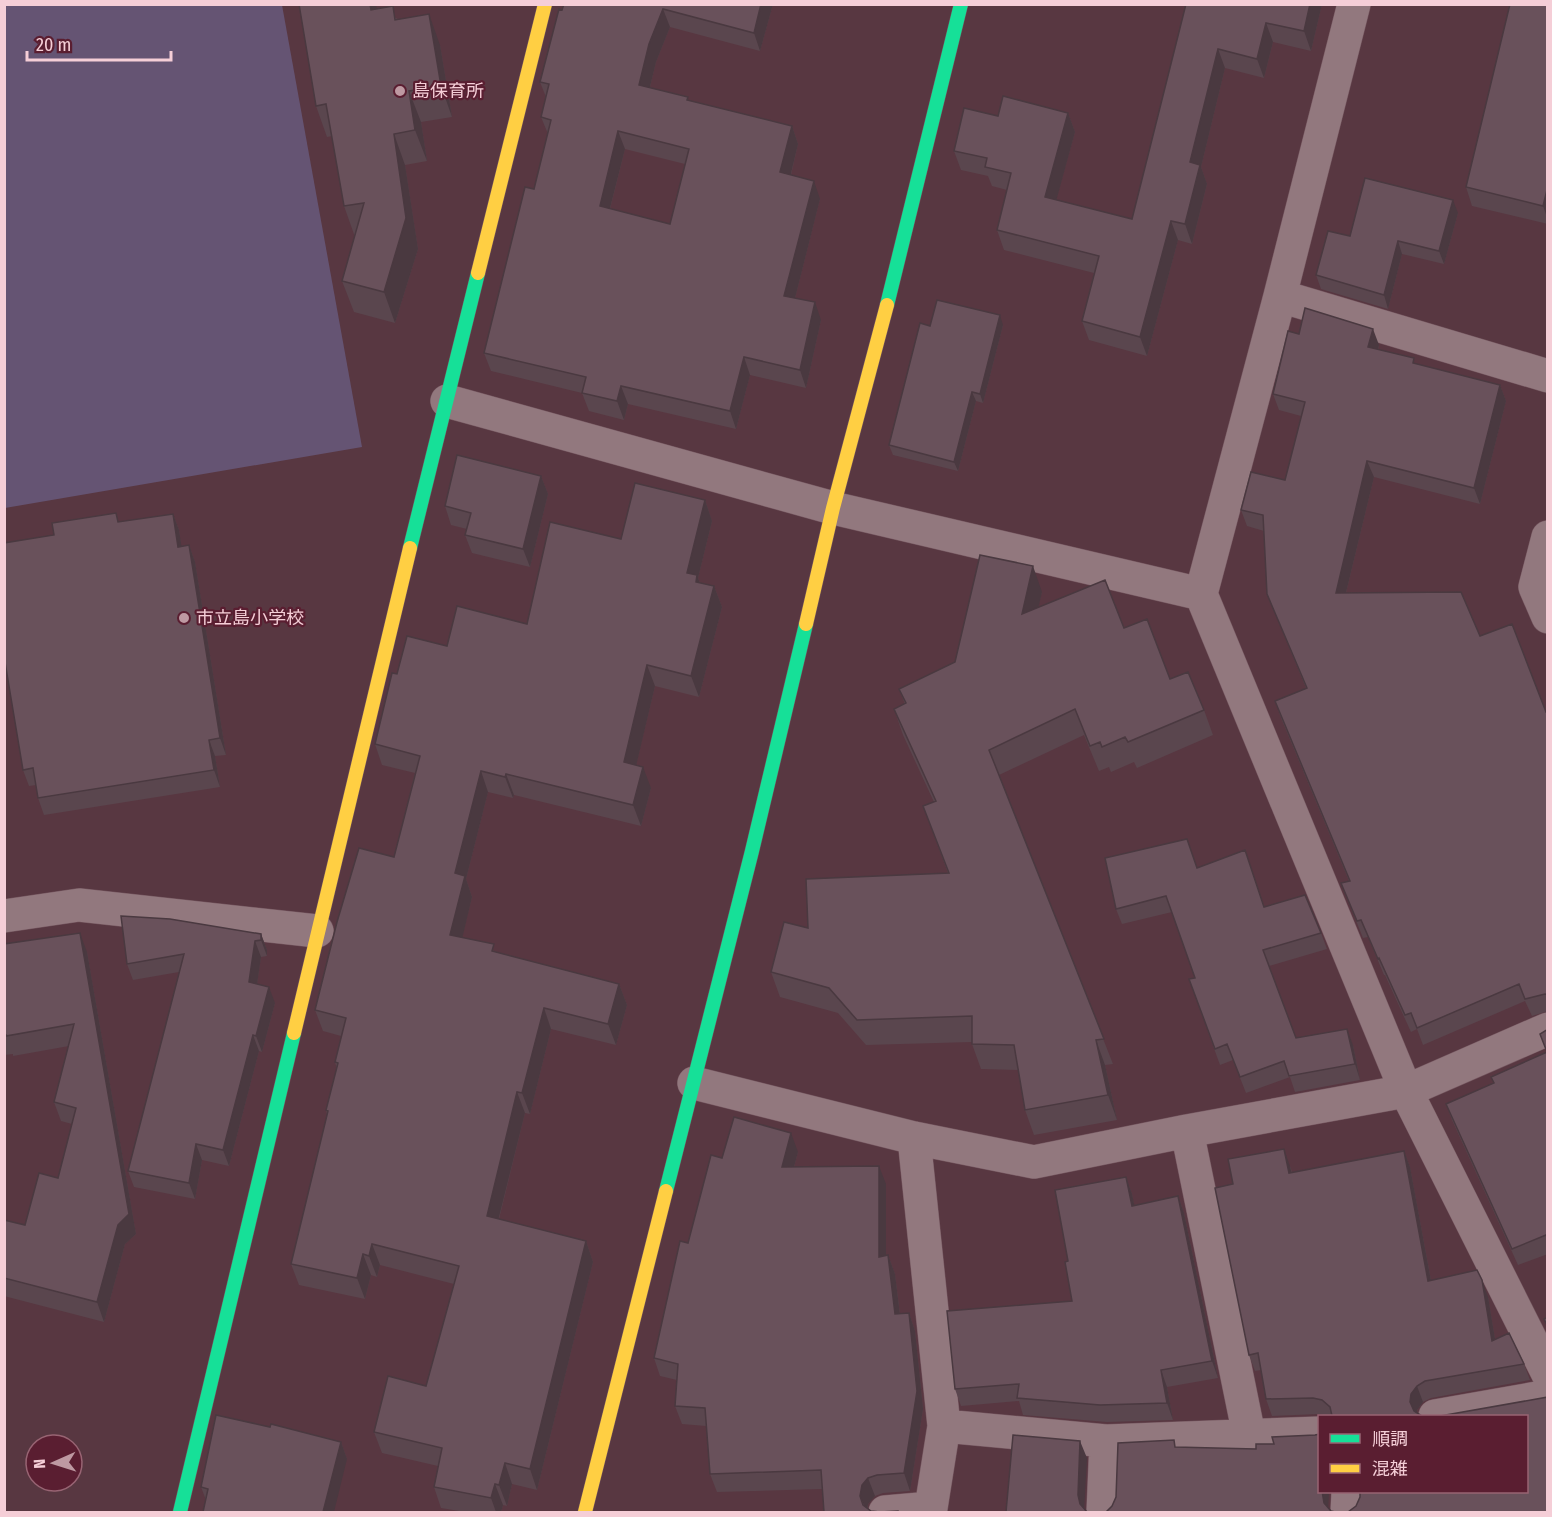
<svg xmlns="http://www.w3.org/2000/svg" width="1552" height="1517" font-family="'Fira Sans Condensed','Noto Sans JP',sans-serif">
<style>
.green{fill:#655473}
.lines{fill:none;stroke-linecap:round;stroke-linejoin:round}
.street-casing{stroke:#73555e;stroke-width:34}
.fast-casing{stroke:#73555e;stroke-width:15}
.slow-casing{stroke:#73555e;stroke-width:15}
.street{stroke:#92787e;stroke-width:33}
.fast{stroke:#16e098;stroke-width:14}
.slow{stroke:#ffcf43;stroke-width:14}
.wall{fill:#5a464e;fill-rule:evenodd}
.shaded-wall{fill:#4a3940}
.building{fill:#69515b;stroke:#4a3940;stroke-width:1.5;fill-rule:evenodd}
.poi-dot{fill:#be99a2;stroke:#5a1e31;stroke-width:2}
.labels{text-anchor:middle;stroke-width:4.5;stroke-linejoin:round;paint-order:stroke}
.poi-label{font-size:18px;fill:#f5ced7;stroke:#5a1e31;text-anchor:start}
</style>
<rect width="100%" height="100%" fill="#583741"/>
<!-- green -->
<path class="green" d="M5,4L282,5L362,447L5,508Z"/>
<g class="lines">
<!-- street casing -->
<g class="street-casing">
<path id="street" d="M1354,4L1280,296L1201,594L1406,1091L1548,1374
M1280,296L1548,376
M447,401L833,508L1201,594
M1548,537L1535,587L1548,617
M4,916L79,905L317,931
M694,1083L914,1138L1034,1162L1187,1131
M1435,1416L1548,1396
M944,1426L1106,1441L1320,1433
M1249,1435L1187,1131L1406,1091L1548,1029
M885,1512L931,1508L944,1426L914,1138
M1103,1512L1106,1441
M1347,1512L1348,1492"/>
</g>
<!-- fast casing -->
<g class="fast-casing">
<path id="fast" d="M887,305L961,4
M410,548L478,273
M666,1191L752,851L806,624
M180,1512L294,1033"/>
</g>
<!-- slow casing -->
<g class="slow-casing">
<path id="slow" d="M478,273L545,4
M806,624L833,508L887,305
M294,1033L410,548
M585,1512L666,1191"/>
</g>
<!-- street -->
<use href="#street" class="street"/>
<!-- fast -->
<use href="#fast" class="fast"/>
<!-- slow -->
<use href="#slow" class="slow"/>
</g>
<!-- wall -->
<path class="wall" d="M564,4H773L760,51L670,27L656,62L650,87L689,101L792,126L798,144L791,175L820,199L795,298L821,320L806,388L750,375L736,429L628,404L624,420L589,411L582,393L491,371L484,353L534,189L548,134L541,117L546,97L540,82ZM625,149L685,164L670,224L610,209Z
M1186,4H1322L1311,51L1273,42L1264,78L1225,68L1201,167L1207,184L1192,244L1178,240L1147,356L1089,340L1082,321L1094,273L1004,250L997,230L1007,190L992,186L988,176L961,170L954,151L998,116L1068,113L1075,132L1056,200L1132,219Z
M1548,4V224L1472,206L1466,187Z
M377,9L398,19L440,45L452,117L421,122L427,161L405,165L418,249L395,323L354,312L342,281L355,237L344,206L332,136L327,137L316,106Z
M1458,213L1444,264L1402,254L1388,309L1321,289L1316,275L1350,236Z
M1003,325L983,403L976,401L958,471L893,455L889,445L930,326Z
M1299,334L1379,345L1378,350L1416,364L1500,385L1506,401L1480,504L1374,477L1346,593L1480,636L1546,712L1548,711V1011L1532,1016L1525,1001L1423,1045L1417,1029L1411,1032L1385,975H1384L1368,937L1363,938L1341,883L1349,881L1281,718L1275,701L1306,688L1267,594L1264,531L1247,526L1241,510L1285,480L1301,416L1279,410L1273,394Z
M541,476L548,494L530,567L472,553L465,535L467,529L451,525L445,506Z
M705,500L712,521L698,578L700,583L714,586L722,607L699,697L655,686L636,765L651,788L641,826L514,795L513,798L488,792L466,879L472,897L462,937L497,952L619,984L627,1005L616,1045L551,1029L530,1114L525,1113L499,1219L586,1241L593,1262L537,1490L512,1484L507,1506L503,1505L501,1512H465L441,1508L434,1487L438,1466L382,1453L374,1432L426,1386L454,1284L380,1265L377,1277L371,1275L365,1299L299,1285L291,1264L327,1115L326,1110L337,1069L335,1062L341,1036L323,1031L315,1010L394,857L415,773L382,765L375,744L397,674L447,646L527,624L621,539Z
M173,514L179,530L181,546L189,545L195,562L226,755L215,756L220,787L44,815L38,798L36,785L29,786L23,770L6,667L4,668V543L54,535L119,522Z
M1042,592L1038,607L1124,628L1170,679L1204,710L1213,735L1137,768L1134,762L1111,772L1109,767L1099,771L1084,735L999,775L1113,1064L1105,1065L1117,1120L1034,1135L1025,1110L1018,1070L981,1069L972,1044V1042L866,1045L838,1013L780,997L771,972L808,928L948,873L923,806L934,802L903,735L894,709L905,704L899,689L955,662Z
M1197,868L1265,907L1321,933L1327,949L1269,966L1296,1038L1353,1045L1360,1080L1295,1092L1290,1077L1246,1093L1233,1060L1220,1065L1189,979L1195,978L1172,912L1122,924L1116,909Z
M261,934L267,950V956L261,957L257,984L275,1003L262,1052L259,1051L229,1166L202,1160L195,1199L134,1187L128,1171L179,972L133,980L127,964Z
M4,944L87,952L136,1234L125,1244L104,1322L4,1296V1220L25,1225L58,1178L72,1124L61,1121L54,1102L69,1046L13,1056V1054L4,1055Z
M1548,1029V1254L1518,1265L1452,1120L1446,1104L1493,1083L1547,1052L1540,1034Z
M1404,1151L1410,1167L1431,1280L1488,1297L1495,1339L1524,1364L1530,1380L1431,1398L1423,1402L1417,1410V1413L1422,1416H1329L1319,1414L1272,1416L1266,1399L1261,1370L1255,1371L1249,1355L1233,1184L1290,1166L1292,1172Z
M798,1152L794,1167L886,1184V1256L888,1255L895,1274L900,1314L909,1313L915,1331L923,1409L910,1491L883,1493L875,1496L868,1504V1508L871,1511L880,1512L898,1511L899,1512H824L822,1489L717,1492L710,1474L706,1426L682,1424L675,1406L677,1380L660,1376L654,1358L722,1158Z
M1126,1177L1132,1194L1134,1205L1178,1196L1184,1213L1218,1378L1167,1387L1173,1420L1107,1422L1023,1415L1019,1401L961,1406L955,1389L1072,1301L1068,1261Z
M341,1442L347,1459L206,1500L201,1487Z"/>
<!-- shaded-wall -->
<path class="shaded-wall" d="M370,4H376L382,41L371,10Z
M761,4H773L760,51L754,33Z
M1310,4H1322L1311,51L1304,31Z
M663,9L670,27L656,62L646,103L639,85L649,44Z
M429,14L440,45L452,117L441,86Z
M1266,23L1273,42L1264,78L1257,59Z
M1218,49L1225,68L1201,167L1207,184L1192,244L1185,224L1190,162Z
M409,91L421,122L427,161L415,130Z
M1068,113L1075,132L1052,216L1045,197Z
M792,126L798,144L787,190L780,172Z
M618,131L625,149L606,224L600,206Z
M394,134L405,165L418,249L395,323L384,292Z
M814,181L820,199L791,314L784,296Z
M1548,186V220L1543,206Z
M1453,200L1458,213L1444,264L1439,251Z
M1171,221L1178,240L1147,356L1140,337Z
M1398,241L1402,254L1388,309L1384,295Z
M815,302L821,320L806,388L800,370Z
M1000,315L1003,325L983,403L980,394Z
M1373,329L1379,345L1374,364L1368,347Z
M744,357L750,375L736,429L730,411Z
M1500,385L1506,401L1480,504L1474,488Z
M621,386L628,404L624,420L617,401Z
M972,392L976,401L958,471L954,462Z
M1367,461L1374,477L1342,609L1336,593Z
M541,476L548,494L530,567L523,549Z
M705,500L712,521L698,578L705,596L687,573Z
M173,514L179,530L184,563L178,547Z
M189,545L195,562L226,755L220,738Z
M1033,566L1042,592L1031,639L1022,614Z
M714,586L722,607L699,697L691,676Z
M647,665L655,686L632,783L624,762Z
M209,740L215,756L220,787L214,770Z
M643,767L651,788L641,826L633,805Z
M481,771L488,792L466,879L472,897L458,956L450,935L455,873Z
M506,774L514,795L513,798L505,777Z
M80,933L87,952L136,1234L125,1244L104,1322L97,1302Z
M261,934L267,950V956L261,940Z
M255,941L261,957L255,998L249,982Z
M619,984L627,1005L616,1045L608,1024Z
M269,987L275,1003L262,1052L256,1036Z
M544,1008L551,1029L530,1114L522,1093Z
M1347,1029L1353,1045L1360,1080L1355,1064Z
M253,1035L259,1051L229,1166L223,1150Z
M1096,1040L1105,1065L1117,1120L1108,1095Z
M517,1092L525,1113L494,1237L487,1216Z
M791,1133L798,1152L789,1185L782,1167Z
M196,1144L202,1160L195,1199L189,1183Z
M1284,1149L1290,1166L1295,1189L1289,1173Z
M1404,1151L1410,1167L1434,1297L1428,1281Z
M879,1166L886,1184V1275L879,1257Z
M1126,1177L1132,1194L1138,1223L1132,1206Z
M1178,1196L1184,1213L1218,1378L1212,1361Z
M586,1241L593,1262L537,1490L530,1469Z
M372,1244L380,1265L377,1277L369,1256Z
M363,1254L371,1275L365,1299L357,1278Z
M888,1255L895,1274L902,1332L895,1314Z
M1482,1280L1488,1297L1498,1357L1492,1341Z
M909,1313L915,1331L923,1409L910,1491L904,1473Z
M1161,1370L1167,1387L1173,1420L1167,1403Z
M1417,1386L1423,1402L1417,1410V1416L1410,1402L1411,1394Z
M1080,1441L1087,1458L1084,1511L1080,1504L1078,1495Z
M341,1442L347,1459L334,1512H323Z
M505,1463L512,1484L507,1506L499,1485Z
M868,1478L875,1496L868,1504L867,1512L860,1496L862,1485Z
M495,1484L503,1505L501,1512H496L491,1498Z
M1322,1491H1329L1328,1511L1324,1503Z"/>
<!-- building -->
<path class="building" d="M299,4H370L371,10L393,6L395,20L429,14L441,86L409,91L415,130L394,134L406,218L384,292L342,281L364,203L344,206L326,104L316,106Z
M564,4H761L754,33L663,9L649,44L639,85L688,97L687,100L792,126L780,172L814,181L784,296L815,302L800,370L744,357L730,411L621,386L617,401L582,393L586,377L484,353L525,187L534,189L551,120L541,117L549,84L540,82L559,9L562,10ZM618,131L689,149L670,224L600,206Z
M1186,4H1310L1304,31L1266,23L1257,59L1218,49L1190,162L1200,165L1185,224L1171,221L1140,337L1082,321L1099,256L997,230L1011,173L985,167L987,158L954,151L964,108L998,116L1003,96L1068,113L1045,197L1132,219Z
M1510,4H1548V186L1543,206L1466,187Z
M1365,178L1453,200L1439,251L1398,241L1384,295L1316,275L1328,231L1350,236Z
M937,300L1000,315L980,394L972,392L954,462L889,445L920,323L930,326Z
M1305,308L1373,329L1368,347L1414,358L1413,363L1500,385L1474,488L1367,461L1336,593L1461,592L1480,636L1512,624L1546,712L1548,711V995L1545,994L1525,999L1519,984L1417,1028L1411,1013L1405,1015L1379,958L1378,959L1361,920L1357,921L1341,883L1350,881L1275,701L1307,688L1267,594L1263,515L1241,510L1251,472L1285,480L1305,402L1273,394L1288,331L1299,334Z
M457,455L541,476L523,549L465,535L471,513L445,506Z
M635,483L705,500L687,573L697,575L696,582L714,586L691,676L647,665L624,762L643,767L633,805L506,774L505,777L481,771L455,873L465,876L450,935L494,944L492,951L619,984L608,1024L544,1008L522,1093L517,1092L487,1216L586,1241L530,1469L505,1463L499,1485L495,1484L491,1498L434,1487L442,1448L374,1432L388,1376L426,1386L459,1266L372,1244L369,1256L363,1254L357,1278L291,1264L328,1111L326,1110L338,1063L335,1062L346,1018L315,1010L337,922L359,848L394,857L420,756L375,744L392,673L397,674L407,636L447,646L457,606L527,624L550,522L621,539Z
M116,513L118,522L173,514L178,547L189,545L220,738L209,740L214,770L38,798L33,768L23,770L4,656V543L54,535L52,523Z
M980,555L1033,566L1022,614L1105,580L1124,628L1147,619L1170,679L1188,672L1204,710L1128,742L1125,737L1102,747L1100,742L1090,746L1075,709L989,750L1104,1039L1096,1040L1108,1095L1025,1110L1014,1045L972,1044V1016L857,1020L829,988L771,972L784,922L808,928L806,879L949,873L923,806L936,801L894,709L906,703L899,689L955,662Z
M1187,839L1197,868L1245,850L1264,907L1305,895L1321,933L1263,950L1296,1038L1347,1029L1355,1064L1289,1076L1284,1061L1240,1077L1227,1044L1215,1049L1189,979L1195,978L1166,896L1116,909L1105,858Z
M121,916L170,919L261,934V940L255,941L249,982L269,987L256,1036L253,1035L223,1150L196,1144L189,1183L128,1171L184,954L127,964Z
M80,933L129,1214L118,1225L97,1302L4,1278V1220L25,1225L39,1173L58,1178L76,1108L54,1102L74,1024L6,1036V1035H4V944Z
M1548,1029V1239L1546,1235L1512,1249L1446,1104L1494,1083L1491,1077L1547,1052L1540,1034Z
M734,1117L791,1133L782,1167L879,1166V1257L888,1255L895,1314L909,1313L917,1391L904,1473L877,1475L868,1478L862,1485L860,1496L863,1505L871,1511L880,1512L898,1511V1512H824L821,1470L710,1474L705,1408L675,1406L678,1364L654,1358L680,1241L688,1243L711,1155L722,1158Z
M1284,1149L1289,1173L1404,1151L1428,1281L1477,1270L1482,1280L1492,1341L1509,1333L1524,1364L1425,1381L1417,1386L1411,1394L1410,1402L1414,1411L1422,1416H1332L1330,1407L1322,1400L1313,1398L1266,1399L1258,1353L1249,1355L1215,1188L1233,1184L1228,1159Z
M1126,1177L1132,1206L1178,1196L1212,1361L1161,1370L1167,1403L1100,1405L1017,1398L1019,1384L955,1389L947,1311L1072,1301L1065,1262L1068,1261L1055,1190Z
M1548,1317V1327L1544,1319Z
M1548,1397V1512H1348L1356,1506L1360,1497V1491H1527V1416H1440Z
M216,1415L270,1427L271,1424L341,1442L323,1512H203L208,1489L201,1487Z
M1320,1434V1491H1322L1324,1503L1331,1511L1335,1512H1103H1106L1112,1506L1116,1497L1118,1443L1174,1440L1175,1447L1256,1449V1444H1274L1272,1437L1315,1435Z
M1013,1435L1080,1441L1078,1495L1080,1504L1087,1512H1091H1006Z"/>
<!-- markers -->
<g class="poi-dot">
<circle cx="400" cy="91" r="6"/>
<circle cx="184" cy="618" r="6"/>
</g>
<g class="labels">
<!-- poi labels -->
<g class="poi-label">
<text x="412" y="97">島保育所</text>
<text x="196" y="624">市立島小学校</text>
</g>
</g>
<!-- border -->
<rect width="1552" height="1517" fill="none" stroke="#f5ced7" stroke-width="12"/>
<!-- legend -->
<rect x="1318" y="1415" width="210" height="78" fill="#5a1e31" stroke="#986473" stroke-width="1.5"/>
<rect x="1330" y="1434" width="30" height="9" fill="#16e098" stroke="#986473" stroke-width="1.5"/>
<text x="1372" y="1445" font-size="18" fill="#f5ced7">順調</text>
<rect x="1330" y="1464" width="30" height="9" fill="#ffcf43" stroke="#986473" stroke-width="1.5"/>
<text x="1372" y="1475" font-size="18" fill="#f5ced7">混雑</text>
<!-- north arrow -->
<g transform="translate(54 1463) rotate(267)"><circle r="28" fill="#5a1e31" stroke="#986473" stroke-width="1.5"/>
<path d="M0-4.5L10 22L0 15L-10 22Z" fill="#be99a2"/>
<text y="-9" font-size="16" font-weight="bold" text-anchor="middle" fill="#f5ced7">N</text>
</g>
<!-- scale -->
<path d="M27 51v9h144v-9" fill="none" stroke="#f5ced7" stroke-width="3"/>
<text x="36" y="51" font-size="18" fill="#f5ced7" stroke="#5a1e31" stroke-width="4.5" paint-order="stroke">20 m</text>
</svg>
